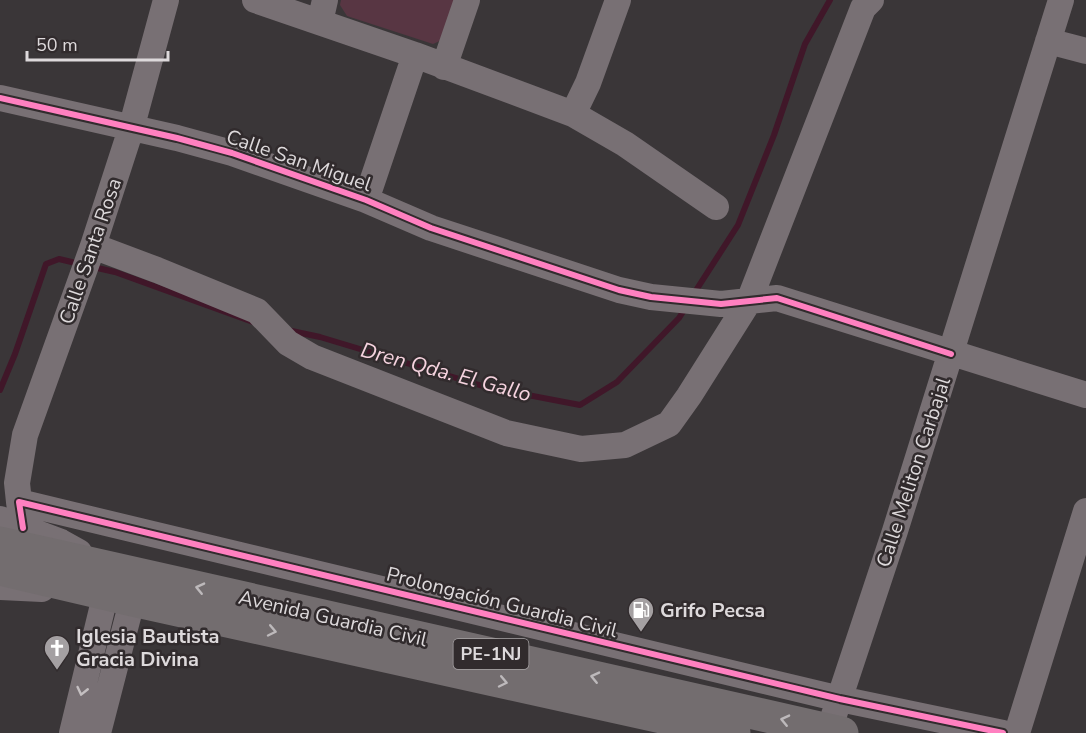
<svg xmlns="http://www.w3.org/2000/svg" width="1086" height="733" font-family="'Nunito Sans',sans-serif">
<style>
.green{fill:#583643}
.lines{fill:none;stroke-linecap:round;stroke-linejoin:round}
.stream{stroke:#401729;stroke-width:6}
.minor{stroke:#787074;stroke-width:26}
.highway{stroke:#736d6f;stroke-width:33}
.cycleway-casing{stroke:#312b2d;stroke-width:10}
.cycleway{stroke:#ff80c0;stroke-width:6}
.oneway{stroke:#bdb9bb}
.oneway2{stroke:#c4bfc1}
.labels{text-anchor:middle;stroke-width:5;stroke-linejoin:round;paint-order:stroke}
.shield{fill:#312b2d;stroke:#a9a5a7;stroke-width:1.5}
.shield-label{font-size:18px;font-weight:bold;fill:#ddd9db}
.street-label{font-size:20px;fill:#ddd9db;stroke:#312b2d}
.poi-label{font-size:20px;font-weight:bold;fill:#ddd9db;stroke:#312b2d;text-anchor:start}
.water-label{font-size:21px;font-style:italic;fill:#f6d3df;stroke:#312b2d}
</style>
<rect width="100%" height="100%" fill="#3a3638"/>
<!-- green -->
<path class="green" d="M341,0H455L442,40L433,44L347,16L340,5Z"/>
<g class="lines">
<!-- stream -->
<path class="stream" d="M93,267L115,272L253,322
M693,295L738,225L774,135L805,44L830,0
M287,330L320,337L486,387L580,405L617,382L679,318L686,307
M0,390L15,354L46,264L59,259L80,264"/>
<!-- minor -->
<path class="minor" d="M255,0L415,55L573,114L625,144L716,207
M320,22L325,0
M1048,41L1086,51
M444,67L467,0
M0,98L177,138L232,153L366,200L431,228L619,290L651,297L721,304L777,298L1086,395
M573,114L588,83L618,0
M366,200L415,55
M93,246L157,270L257,311L288,343L312,357L506,433L581,449L625,445L669,424L689,396L749,301L863,8L871,0
M19,502L17,483L25,435L93,246L131,129L166,0
M0,519L61,542L79,552
M23,528L19,502L840,699L1003,733
M0,587L42,589
M834,715L895,531L1061,0
M72,733L110,576
M98,733L137,582
M1017,733L1086,511"/>
<!-- highway -->
<path class="highway" d="M0,543L842,733
M0,569L132,600L734,733"/>
<!-- cycleway casing -->
<g class="cycleway-casing">
<path id="cycleway" d="M0,98L177,138L232,153L366,200L431,228L619,290L651,297L721,304L777,298L951,354
M23,528L19,502L840,699L1003,733"/>
</g>
<!-- cycleway -->
<use href="#cycleway" class="cycleway"/>
</g>
<!-- one-way arrows -->
<defs><path id="oneway-chevron" d="M-2-3.5L2.5 0L-2 3.5" fill="none" stroke-width="1.6" stroke-linecap="round" stroke-linejoin="round" transform="scale(1.5)"/></defs>
<g class="oneway">
<use href="#oneway-chevron" transform="translate(200 588) rotate(-167)"/>
<use href="#oneway-chevron" transform="translate(272 631) rotate(12)"/>
<use href="#oneway-chevron" transform="translate(595 677) rotate(-167)"/>
<use href="#oneway-chevron" transform="translate(503 682) rotate(12)"/>
<use href="#oneway-chevron" transform="translate(785 720) rotate(-167)"/>
</g>
<use class="oneway2" href="#oneway-chevron" transform="translate(82 691) rotate(103)"/>
<!-- icons -->
<defs>
<g id="fuel-pin" transform="scale(1.35)"><path d="M0 17L-7.5 6A9.5 9.5 0 1 1 7.5 6Z" fill="#a4a0a2" stroke="#312b2d"/><path d="M-5.5-6h7V0h2V4h1.3V-2.5L3-4.5l.8-.8L6-3V5H2.5V1h-1V6h-7ZM-4.2-4.7v3.2H.2V-4.7Z" fill="#fff"/></g>
<g id="church-pin" transform="scale(1.35)"><path d="M0 17L-7.5 6A9.5 9.5 0 1 1 7.5 6Z" fill="#a4a0a2" stroke="#312b2d"/><path d="M-1.2-6h2.4v3.5h3.3v2.4h-3.3V6h-2.4V-.1h-3.3v-2.4h3.3Z" fill="#fff"/></g>
</defs>
<g fill-rule="evenodd">
<use href="#fuel-pin" x="641" y="610"/>
<use href="#church-pin" x="57" y="648"/>
</g>
<g class="labels">
<!-- shield labels -->
<rect class="shield" x="453.5" y="639" width="75" height="30" rx="4.5"/>
<g class="shield-label">
<text x="491" y="660">PE-1NJ</text>
</g>
<!-- street labels -->
<g class="street-label">
<text transform="translate(299 160) rotate(19)" y="7">Calle San Miguel</text>
<text transform="translate(90 251) rotate(-71)" y="7">Calle Santa Rosa</text>
<text transform="translate(913 472) rotate(-72)" y="7">Calle Meliton Carbajal</text>
<text transform="translate(502 602) rotate(14)" y="7">Prolongación Guardia Civil</text>
<text transform="translate(333 618) rotate(13)" y="7">Avenida Guardia Civil</text>
</g>
<!-- poi labels -->
<g class="poi-label">
<text x="660" y="617">Grifo Pecsa</text>
<text x="76" y="643">Iglesia Bautista<tspan x="76" dy="23">Gracia Divina</tspan></text>
</g>
<!-- water labels -->
<g class="water-label">
<text transform="translate(446 372) rotate(15)" y="7">Dren Qda. El Gallo</text>
</g>
</g>
<!-- scale -->
<path d="M27 51v9h141v-9" fill="none" stroke="#ddd9db" stroke-width="3"/>
<text x="36" y="51" font-size="18" fill="#ddd9db" stroke="#312b2d" stroke-width="4.5" paint-order="stroke">50 m</text>
</svg>
